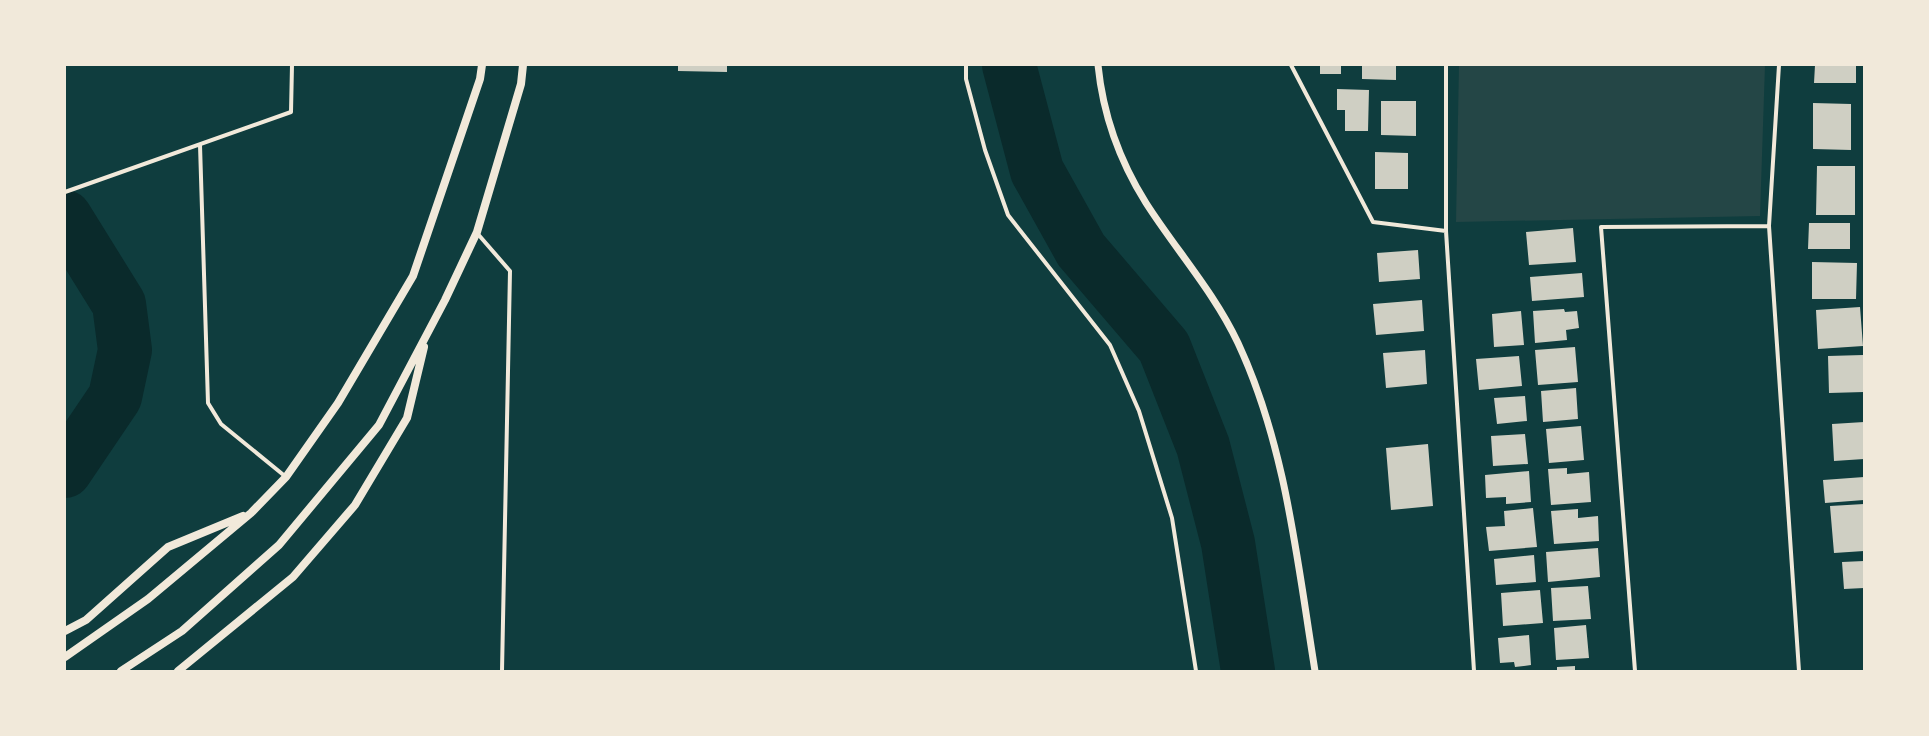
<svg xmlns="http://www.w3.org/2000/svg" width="1929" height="736" font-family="'Space Grotesk',sans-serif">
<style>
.green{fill:#244646}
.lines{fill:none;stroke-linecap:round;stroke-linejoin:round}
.river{stroke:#0a2a2b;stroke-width:54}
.building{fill:#cfcfc3}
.minor{stroke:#f1e9da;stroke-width:4}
.tertiary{stroke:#f1e9da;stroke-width:7}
.secondary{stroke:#f1e9da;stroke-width:8}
</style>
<rect width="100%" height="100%" fill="#0f3d3e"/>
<!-- green -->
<path class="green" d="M1459,65H1765L1760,216L1456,222Z"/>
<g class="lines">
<!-- river -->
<path class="river" d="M1009,65L1037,171L1081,250L1164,347L1203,446L1228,543L1248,671
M65,217L119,304L125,350L115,397L65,471"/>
</g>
<!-- building -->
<path class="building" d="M678,65H727V72L678,71Z
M1320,65H1341V74H1320Z
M1362,65H1396V80L1362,79Z
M1815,65H1856V83H1814Z
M1337,89L1369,90L1368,131H1345V110H1337Z
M1381,101H1416V136L1381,135Z
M1813,103L1851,104V150L1813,149Z
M1375,152L1408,153V189H1375Z
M1817,166H1855V215H1816Z
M1809,223H1850V249H1808Z
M1573,228L1576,262L1529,265L1526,232Z
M1418,250L1420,279L1379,282L1377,253Z
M1812,262L1857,263L1856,299H1812Z
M1582,273L1584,297L1532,301L1530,277Z
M1422,300L1424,331L1376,335L1373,304Z
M1860,307L1863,346L1818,349L1816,310Z
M1564,309L1565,312L1577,311L1579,328L1566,330L1567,340L1535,343L1533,311Z
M1521,311L1524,345L1494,347L1492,314Z
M1575,347L1578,382L1538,385L1535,350Z
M1425,350L1427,384L1386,388L1383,353Z
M1863,355L1864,392L1829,393L1828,356Z
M1519,356L1522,386L1479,390L1476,359Z
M1576,388L1578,419L1543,422L1541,391Z
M1525,396L1527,421L1497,424L1494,398Z
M1864,422V459L1834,461L1832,424Z
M1581,426L1584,460L1549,463L1546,429Z
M1525,434L1528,464L1493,466L1491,436Z
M1428,444L1433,506L1391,510L1386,448Z
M1567,468V474L1589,472L1591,502L1551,505L1548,469Z
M1529,471L1531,502L1506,504V497L1486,498L1485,475Z
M1864,477V500L1825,503L1823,480Z
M1864,504V551L1834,553L1830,506Z
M1533,508L1537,547L1489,551L1486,527L1505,526L1504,511Z
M1578,509V518L1598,516L1599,541L1554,544L1551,511Z
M1598,548L1600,577L1548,582L1546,552Z
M1534,555L1536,582L1496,585L1494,559Z
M1864,561V588L1844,589L1842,562Z
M1588,586L1591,619L1553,621L1551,588Z
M1540,590L1543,623L1503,626L1501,593Z
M1586,625L1589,658L1556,660L1554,628Z
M1529,635L1531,665L1515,667L1514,662L1500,663L1498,638Z
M1575,666V671H1557V667Z"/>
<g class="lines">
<!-- minor -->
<path class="minor" d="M966,65V79L985,150L1008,215L1110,345L1139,411L1172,518L1196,671
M1291,65L1373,222L1446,231
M1446,65V231L1474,671
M1779,65L1769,226L1799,671
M200,145L208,403L221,424L286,477
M65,192L291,112L292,65
M477,233L510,271L502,671
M1635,671L1601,227L1769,226"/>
<!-- tertiary -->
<path class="tertiary" d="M1098,65C1103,115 1119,160 1146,203C1176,250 1214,292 1238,343C1286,446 1297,560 1315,671"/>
<!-- secondary -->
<path class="secondary" d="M65,631L86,620L168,547L243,516
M65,657L148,599L251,513L286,477L338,403L413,276L480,79L482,65
M121,671L182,631L279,545L379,425L445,300L477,232L521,84L523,65
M178,671L293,577L355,505L407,418L424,347"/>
</g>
<!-- border -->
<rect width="1929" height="736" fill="none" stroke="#f1e9da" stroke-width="132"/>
</svg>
